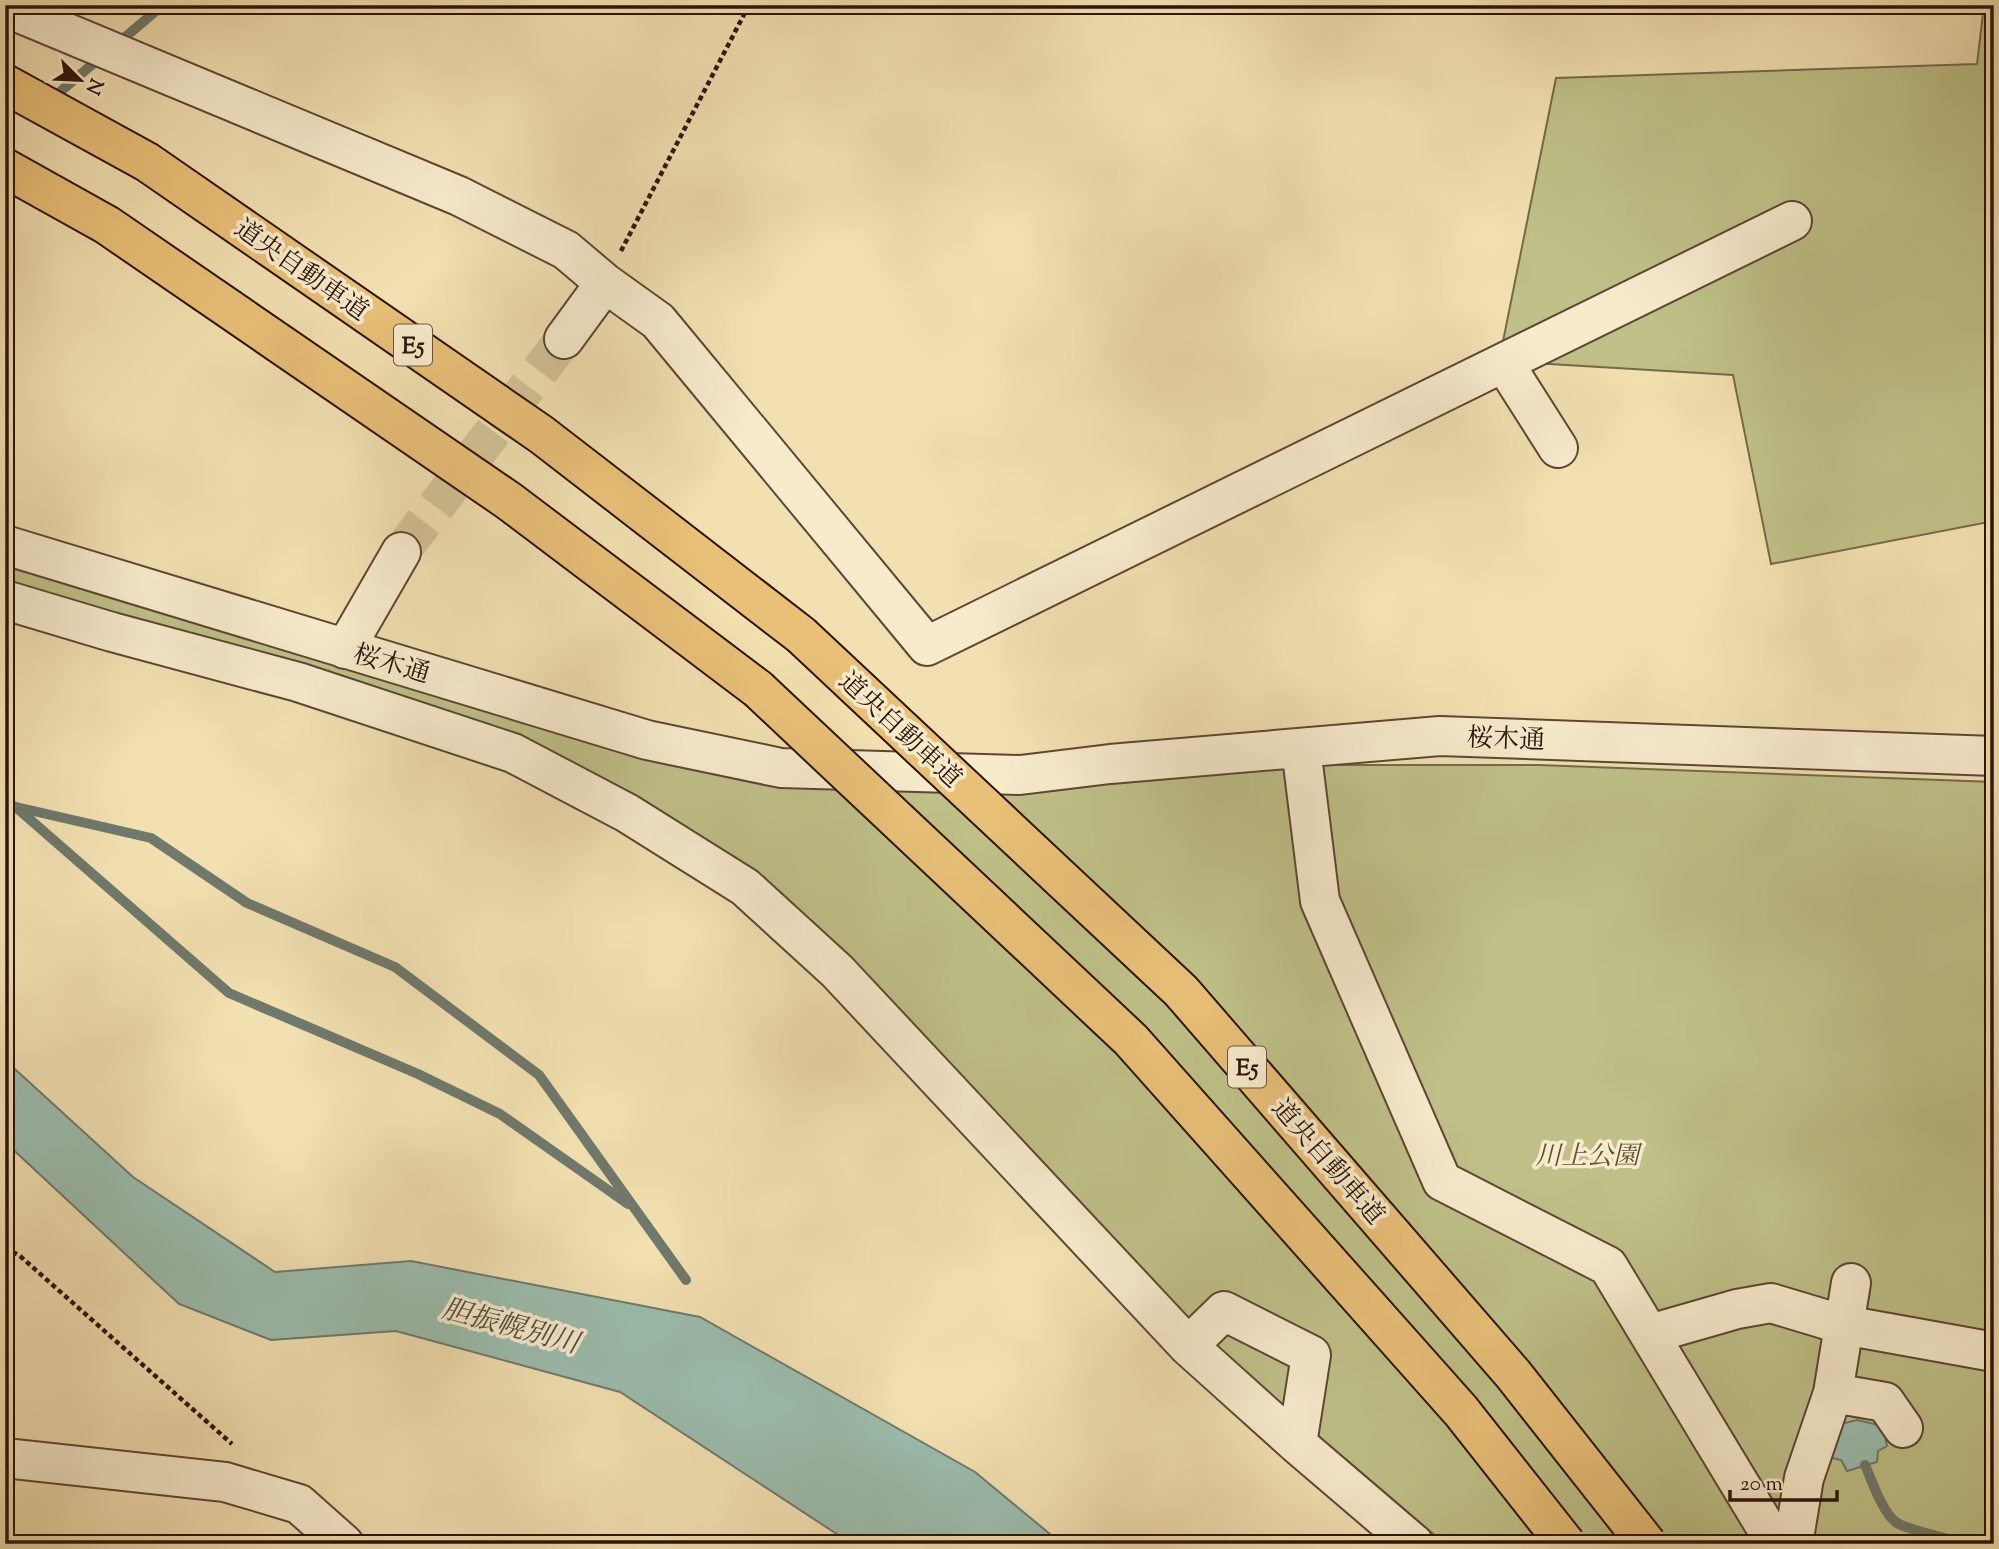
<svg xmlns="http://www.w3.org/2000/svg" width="1999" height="1549" font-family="'Sorts Mill Goudy','Noto Serif JP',serif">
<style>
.green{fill:#bfc188;stroke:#766a49;stroke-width:2}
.water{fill:#9bbdae;stroke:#6f796c;stroke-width:2}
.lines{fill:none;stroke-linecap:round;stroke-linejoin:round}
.stream{stroke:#6f796c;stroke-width:10}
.minor-tunnel{stroke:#d4c198;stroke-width:38;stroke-dasharray:38 19;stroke-linecap:butt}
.minor-casing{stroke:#5e4634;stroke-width:42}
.highway-casing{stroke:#2d130a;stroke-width:42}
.path{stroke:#2d130a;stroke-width:4.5;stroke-dasharray:5 3.5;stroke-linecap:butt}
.minor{stroke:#f7ebcc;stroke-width:38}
.highway{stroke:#e9c078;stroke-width:38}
.highway-bridge-casing{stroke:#2d130a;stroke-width:42;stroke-linecap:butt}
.highway-bridge{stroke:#e9c078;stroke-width:38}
.labels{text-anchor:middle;stroke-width:7;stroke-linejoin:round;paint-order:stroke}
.shield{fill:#f7ebcc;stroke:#6a5444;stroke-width:2}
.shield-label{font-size:24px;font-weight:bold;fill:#2d130a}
.street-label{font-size:26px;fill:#2d130a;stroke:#f7ebcc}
.park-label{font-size:26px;font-style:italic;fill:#605036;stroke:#f7ebcc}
.water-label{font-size:28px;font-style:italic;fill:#544e43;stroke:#f7ebcc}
</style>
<rect width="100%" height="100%" fill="#f2e0b1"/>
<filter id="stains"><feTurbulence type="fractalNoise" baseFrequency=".00286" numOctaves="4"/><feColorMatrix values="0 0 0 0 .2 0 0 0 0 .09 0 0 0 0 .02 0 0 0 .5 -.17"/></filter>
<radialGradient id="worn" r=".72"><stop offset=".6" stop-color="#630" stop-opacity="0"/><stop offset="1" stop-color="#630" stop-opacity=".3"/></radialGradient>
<!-- green -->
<path class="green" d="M1984,5H1994V521L1771,564L1733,375L1499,361L1556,78L1977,64Z
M5,558L487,710L706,772L1019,791L1322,765H1539L1994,782V1544H1445L1136,1280L1051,1175L646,818L5,582Z"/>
<!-- water -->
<path class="water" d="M5,1060L133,1177L275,1272L411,1261L700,1317L975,1472L1062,1544H852L620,1392L396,1331L271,1340L179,1304L5,1142Z
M1857,1420L1883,1426L1887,1446L1878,1451L1877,1462L1847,1471L1841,1460L1832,1458L1840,1424Z"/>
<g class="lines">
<!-- stream -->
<path class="stream" d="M117,44L163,5
M61,91L102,56
M5,803L16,807L151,838L247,903L395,967L539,1075L686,1280
M18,809L229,993L418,1074L500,1114L628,1204
M1865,1465C1872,1481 1883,1514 1897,1523C1910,1531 1944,1536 1961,1544"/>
<!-- minor-tunnel -->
<path class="minor-tunnel" d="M401,552L564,339"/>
<!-- minor casing -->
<g class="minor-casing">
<path id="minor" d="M5,7L459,196L566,250L605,283L564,339
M605,283L658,321L927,646L1792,221
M1504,363L1558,448
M5,545L647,740L781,768L1020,775L1110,764L1440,736L1994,756
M5,600L112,632L298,682L513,753L627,813L745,887L837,971L1188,1346L1297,1444L1414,1544
M345,649L401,552
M1301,748L1320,901L1442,1181L1608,1266L1776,1544
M1650,1334L1737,1309L1771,1303L1844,1325L1994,1352
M1188,1346L1224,1311L1311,1355L1297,1444
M1833,1393L1885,1402L1903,1428
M5,1458L225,1482L299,1504L344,1544
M1793,1544L1804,1478L1833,1393L1851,1283"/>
</g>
<!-- highway casing -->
<g class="highway-casing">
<path id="highway" d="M5,84L147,162L542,435L801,635
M5,168L107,225L509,501L758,689"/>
</g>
<!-- path -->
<path class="path" d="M621,251L749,5
M5,1248L20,1256L232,1444"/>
<!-- minor -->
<use href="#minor" class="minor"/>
<!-- highway -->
<use href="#highway" class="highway"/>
<!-- highway-bridge casing -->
<g class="highway-bridge-casing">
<path id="highway-bridge" d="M801,635L1181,991L1513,1374L1647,1544
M758,689L1131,1040L1461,1411L1566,1544"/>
</g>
<!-- highway-bridge -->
<use href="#highway-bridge" class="highway-bridge"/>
</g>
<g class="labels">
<!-- shield labels -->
<g class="shield">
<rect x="394" y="324.5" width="38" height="41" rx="5"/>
<rect x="1228" y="1046.5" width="38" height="41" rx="5"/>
</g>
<g class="shield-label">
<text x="413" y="353">E5</text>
<text x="1247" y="1075">E5</text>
</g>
<!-- street labels -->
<g class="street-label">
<text transform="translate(302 269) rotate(35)" y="9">道央自動車道</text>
<text transform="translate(392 663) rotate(16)" y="9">桜木通</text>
<text transform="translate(901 729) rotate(43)" y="9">道央自動車道</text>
<text transform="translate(1506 738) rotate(2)" y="9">桜木通</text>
<text transform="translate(1329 1161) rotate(49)" y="9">道央自動車道</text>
</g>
<!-- park labels -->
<g class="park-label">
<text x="1587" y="1164">川上公園</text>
</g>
<!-- water labels -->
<g class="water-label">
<text transform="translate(511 1325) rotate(15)" y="10">胆振幌別川</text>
</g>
</g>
<!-- margin -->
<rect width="1999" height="1549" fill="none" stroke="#f2e0b1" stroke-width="28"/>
<rect x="7" y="7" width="1985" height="1535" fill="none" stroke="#2d130a" stroke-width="3.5"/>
<rect x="14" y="14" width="1971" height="1521" fill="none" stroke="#2d130a" stroke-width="2"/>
<!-- north arrow -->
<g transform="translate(80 80) rotate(114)" stroke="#f7ebcc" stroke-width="5" paint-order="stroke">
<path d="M0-5L12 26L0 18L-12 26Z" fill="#2d130a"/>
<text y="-10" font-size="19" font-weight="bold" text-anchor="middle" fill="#2d130a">N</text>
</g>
<!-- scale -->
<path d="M1730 1490v10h107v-10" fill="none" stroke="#2d130a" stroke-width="3.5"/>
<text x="1740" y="1490" font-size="21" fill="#2d130a" stroke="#f7ebcc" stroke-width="5" paint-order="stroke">20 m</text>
<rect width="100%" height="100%" filter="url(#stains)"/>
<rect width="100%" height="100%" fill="url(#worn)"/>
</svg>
